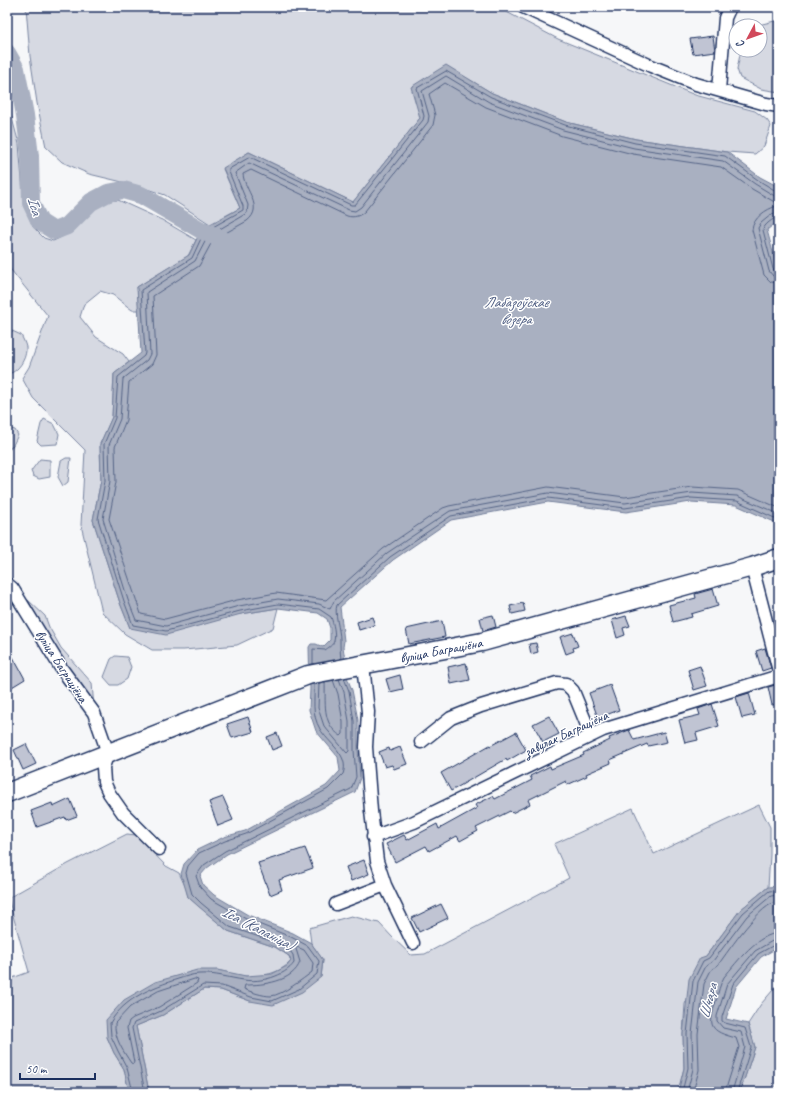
<svg xmlns="http://www.w3.org/2000/svg" width="786" height="1099" font-family="Caveat,sans-serif">
<style>
.green{fill:#d6d9e2;stroke:#7884a0}
.water{fill:#a9b0c1;stroke:#707c99}
.lines{fill:none;stroke-linecap:round;stroke-linejoin:round}
.shore{stroke:#546386;stroke-width:1}
.river{stroke:#a9b0c1;stroke-width:18}
.building{fill:#c0c4d3;stroke:#1b2f5e}
.minor-casing{stroke:#1b2f5e;stroke-width:15}
.highway-casing{stroke:#1b2f5e;stroke-width:21}
.minor{stroke:#fff;stroke-width:12}
.highway{stroke:#fff;stroke-width:18}
.labels{text-anchor:middle;stroke-width:3;stroke-linejoin:round;paint-order:stroke}
.street-label{font-size:14px;fill:#1b2f5e;stroke:#fff}
.water-label{font-size:15px;font-style:italic;fill:#4d5c81;stroke:#fff}
</style>
<rect width="100%" height="100%" fill="#f6f7f9"/>
<filter id="ink" filterUnits="userSpaceOnUse"><feTurbulence type="fractalNoise" baseFrequency=".025" numOctaves="2"/><feDisplacementMap in="SourceGraphic" scale="8" xChannelSelector="R" yChannelSelector="G"/><feConvolveMatrix kernelMatrix="1 2 1 2 8 2 1 2 1" color-interpolation-filters="sRGB"/></filter>
<g filter="url(#ink)">
<!-- green -->
<path class="green" d="M26,7H497L558,39L695,95L755,111L767,120L771,126L764,146L755,154L727,152L636,139L566,122L492,93L446,66L420,118L353,202L249,152L223,169L240,208L210,224L165,195L135,185L89,174L62,162L46,147L37,103L30,56Z
M779,20V92L761,89L740,78L737,69L741,50H760V26H754Z
M7,100L19,144L24,205L33,227L44,238L53,241C60,238 67,235 72,230C89,217 95,201 118,200L162,220L196,240L188,256L137,287L139,310H132L113,295L100,291L84,304L80,317L96,337L123,354L129,362L114,374L112,417L100,444L101,480L93,520L120,603L130,628L241,614L278,608L273,628L237,645L184,650H152L125,634L102,612L81,525L85,450L33,398L22,378L29,367L48,316L7,265Z
M10,330L21,335C23,339 25,343 26,347C27,358 18,373 7,374V332Z
M44,419L54,424L59,434L57,444L41,445L37,441L41,424Z
M7,428L15,430L18,435L13,445L7,452Z
M66,458H71L68,482L63,486L58,477L61,461Z
M40,459L50,460V477L39,479L33,476L31,471Z
M28,600L45,616L49,627L61,648L92,683L94,708L64,665Z
M115,656L127,657L131,667L127,679L118,685H111L104,677L111,659Z
M759,805L770,827V855L768,887L740,910L706,956L685,1004L683,1034L684,1068L678,1092H149L136,1026L163,1015L204,989L221,990L250,1001L321,977L323,960L311,943L309,928L351,916L379,923L393,938L411,955L425,954L569,878L554,844L633,808L654,854Z
M127,834L136,835L166,866L179,873L186,888L188,897L228,931L275,947L289,956L291,961C281,973 260,978 245,976C235,975 226,972 217,970L107,1037L114,1053L124,1069L129,1092H7V980L29,972L8,898L68,864Z
M779,983V1092H740L755,1047L748,1024L761,1004Z"/>
<!-- water -->
<path class="water" d="M446,65L492,93L566,122L636,139L727,152L760,177L777,186L779,191V219L778,221L767,230L779,275V524L736,505L691,502L626,512L548,502L451,520L393,560L340,607L344,641L343,647L348,680L352,690L358,720V750L360,778L355,792L227,854L207,868L200,876L203,885L214,895L248,915L293,933L311,943L323,960L321,977L302,992L273,1005L250,1001L221,990L204,989L163,1015L136,1026L149,1092H129L124,1069L114,1053L107,1037L106,1020L124,1000L155,982L197,970H217L246,976L272,974L287,966L291,961L289,956L275,947L228,931L198,906L188,897L181,874L184,864L197,850L224,837L245,831L326,786L340,771L338,757L316,731L309,710L310,689L309,647L311,644H316L323,647L330,640V628L327,619L318,613L278,608L241,614L166,635L130,628L120,603L93,520L101,480L100,444L112,417L114,374L141,353L137,287L189,255L201,230L240,208L223,168L249,152L353,202L420,118L411,87Z
M779,886V947L761,957L736,987L726,1019L748,1024L755,1047L740,1092H678L684,1068L683,1034L689,979L700,958L706,956L740,910L768,887Z"/>
<g class="lines">
<!-- shore -->
<path class="shore" d="M779,197L773,195L755,184L723,161L634,148L563,130L489,102L446,76L422,91L429,116L428,122L361,207L355,211L349,210L249,163L235,173L248,205L247,213L208,236L195,261L147,292L150,354L147,360L123,379L120,419L109,445L110,481L103,519L128,600L136,620L166,626L239,606L278,599L319,604L330,609L334,601L387,553L450,511L548,493L625,503L692,493L737,496L779,514
M779,212L772,214L761,223L758,228L769,271L773,276L779,277
M779,217C773,218 764,225 763,230L773,269L776,272H779
M779,283L771,282L764,275L752,230C753,218 766,209 777,206L778,204L752,189L721,167L633,154L562,136L486,107L445,83L429,94L435,115L433,125L365,211C360,216 354,218 347,216L251,170L243,174C244,190 265,207 247,221L213,240L199,266L153,296L156,355L152,364L129,382L126,420L115,447L116,482L109,519L141,614L165,619L237,600L276,593L326,600L383,549L443,508L449,506L548,487L625,497L692,487L738,490L779,508
M341,659C340,652 340,646 340,639C340,630 334,613 337,605L390,557L451,516L548,498L625,508L691,498L737,501L779,520
M313,664V649L325,650C328,648 333,645 334,641C336,634 333,623 331,617L319,609L278,604L240,611L166,631L133,625L124,601L98,519L105,481L104,444L115,418L118,377L144,356L145,353L141,290L192,258L204,232L243,210V206L229,172V169L250,157L351,205H355L423,120L424,116L417,88L446,71L491,97L565,125L635,143L725,156L758,180L776,191H779
M325,682C326,701 321,724 341,736L343,734V722L338,694L333,680
M319,683L318,708L324,726L346,752L347,753L349,751V721L344,692L339,679
M297,947L304,950L313,963L312,972C303,979 282,995 271,996C263,996 251,992 244,989L245,985C263,985 293,982 300,962L296,949Z
M195,979L198,980L197,983L159,1007L133,1018L129,1021L127,1028L134,1062L133,1064L131,1063C123,1051 114,1038 115,1023L130,1007L158,991Z
M133,1092L127,1068L118,1051L111,1036L110,1023C124,998 153,987 178,979C185,977 192,974 199,974C215,973 229,978 244,980C260,983 285,976 294,963L293,955L291,952L277,943L230,927L201,903L192,894L186,873L188,866L199,853L225,841L246,834L328,789L343,774C350,755 328,743 320,729C311,714 315,700 314,684
M145,1092L132,1028L134,1023L161,1011L203,985L222,986L251,997L272,1001L299,989L317,974L319,961L308,946L291,937L246,919L211,899L200,887L196,876L204,865L225,851L351,789L356,777L354,750V721L349,691L344,678
M682,1092L688,1068L687,1034L693,981L703,961L709,958L743,913L769,891L779,890
M687,1092L693,1069L692,1034L698,982L706,966L713,961L747,916L771,896L779,895
M693,1092L699,1070L698,1034L704,984L711,970L718,965C729,950 761,902 779,901
M725,1092L739,1047L736,1038C709,1031 708,1026 716,1001C718,993 720,984 724,977C738,961 757,934 779,933
M732,1092L745,1047L741,1032L723,1028L717,1021V1016L727,984L755,951L774,940L779,939
M737,1092L751,1047L745,1028L725,1023L722,1021V1017L733,984L758,954L776,944H779"/>
<!-- river -->
<path class="river" d="M7,53L16,69L25,115L30,156L31,203L40,222L54,231L67,226L91,202L108,193L123,190L141,195L201,230L223,240"/>
</g>
<!-- building -->
<path class="building" d="M713,36L715,51L693,54L690,39Z
M713,589L718,606L691,614L692,617L673,622L669,605L696,598L695,594Z
M523,603L525,611L512,614L510,606Z
M493,615L496,627L483,631L480,618Z
M626,616L630,626L623,628L625,635L617,638L612,620Z
M372,617L375,625L359,630L357,622Z
M442,621L445,637L409,644L406,629Z
M573,633L578,646L573,648L574,651L566,654L560,637Z
M536,643L538,652L531,654L529,644Z
M765,648L771,668L762,671L756,651Z
M13,657L25,679L7,690V660Z
M466,663L470,680L451,684L448,667Z
M700,666L707,686L694,690L688,670Z
M400,675L403,689L390,692L386,679Z
M779,684V704L772,705L768,687Z
M610,685L619,710L598,718L589,693Z
M749,693L755,715L742,718L736,697Z
M712,704L719,726L696,733L698,740L685,743L679,720L700,715L698,709Z
M549,716L559,734L543,742L533,724Z
M248,717L253,732L232,738L227,724Z
M629,730L634,740L664,732L667,742L648,746L647,744L610,760L611,763L586,774L587,776L567,785L566,781L528,800L530,804L512,813L510,811L476,828L478,831L460,841L457,836L429,851L426,846L395,862L386,844L404,835L407,840L437,824L439,829L477,808L475,805L493,796L495,799L532,780L530,776L550,766L551,769L584,755L583,753L610,740L609,738Z
M516,732L526,750L507,761L506,759L451,791L441,773L490,745V746Z
M277,733L282,746L272,750L267,737Z
M26,744L36,764L23,770L14,750Z
M400,747L407,764L394,769L392,765L385,767L379,752L389,748L390,751Z
M223,797L233,820L218,826L209,802Z
M70,799L77,816L66,820L65,817L37,827L31,811L52,803L53,807Z
M305,848L313,868L279,880L282,890L270,895L258,863Z
M364,860L369,874L351,881L346,867Z
M441,904L448,918L419,932L412,918Z"/>
<g class="lines">
<!-- minor casing -->
<g class="minor-casing">
<path id="minor" d="M523,7L651,66L696,84L766,104L779,106
M719,90L725,18L730,7
M752,567L779,671
M7,584L12,588L61,668L94,713L108,753L103,767L104,782L109,793L123,813L159,849
M363,665L368,712L366,747L371,811L377,861L385,885
M421,742L451,718L481,706L557,683L566,684L573,691L591,735
M373,837L414,822L603,730L779,676
M336,904L385,885L413,943"/>
</g>
<!-- highway casing -->
<g class="highway-casing">
<path id="highway" d="M7,793L308,675L482,642L752,567L779,558"/>
</g>
<!-- minor -->
<use href="#minor" class="minor"/>
<!-- highway -->
<use href="#highway" class="highway"/>
</g>
</g>
<g class="labels">
<!-- street labels -->
<g class="street-label">
<text transform="translate(441 650) rotate(-11)" y="5">вуліца Баграціёна</text>
<text transform="translate(62 666) rotate(57)" y="5">вуліца Баграціёна</text>
<text transform="translate(566 733) rotate(-25)" y="5">завулак Баграціёна</text>
</g>
<!-- water labels -->
<g class="water-label">
<text transform="translate(35 206) rotate(74)" y="5">Іса</text>
<text x="516" y="307">Лабазоўскае<tspan x="516" dy="17">возера</tspan></text>
<text transform="translate(258 928) rotate(27)" y="5">Іса (Капаніца)</text>
<text transform="translate(708 1001) rotate(-76)" y="5">Шчара</text>
</g>
</g>
<!-- margin -->
<rect width="786" height="1099" fill="none" stroke="#fff" stroke-width="24"/>
<rect x="12" y="12" width="762" height="1075" fill="none" stroke="#1b2f5e" stroke-width="1.5" filter="url(#ink)"/>
<!-- north arrow -->
<g transform="translate(748 38) rotate(229)"><circle r="19" fill="#ffffff" stroke="#a4acbf"/>
<path d="M0-3L7 15L0 10L-7 15Z" fill="#d1495b"/>
<text y="-6" font-size="11" font-weight="bold" text-anchor="middle" fill="#1b2f5e">С</text>
</g>
<!-- scale -->
<path d="M20 1073v6h75v-6" fill="none" stroke="#1b2f5e" stroke-width="2"/>
<text x="26" y="1073" font-size="12" fill="#1b2f5e" stroke="#ffffff" stroke-width="3" paint-order="stroke">50 m</text>
</svg>
